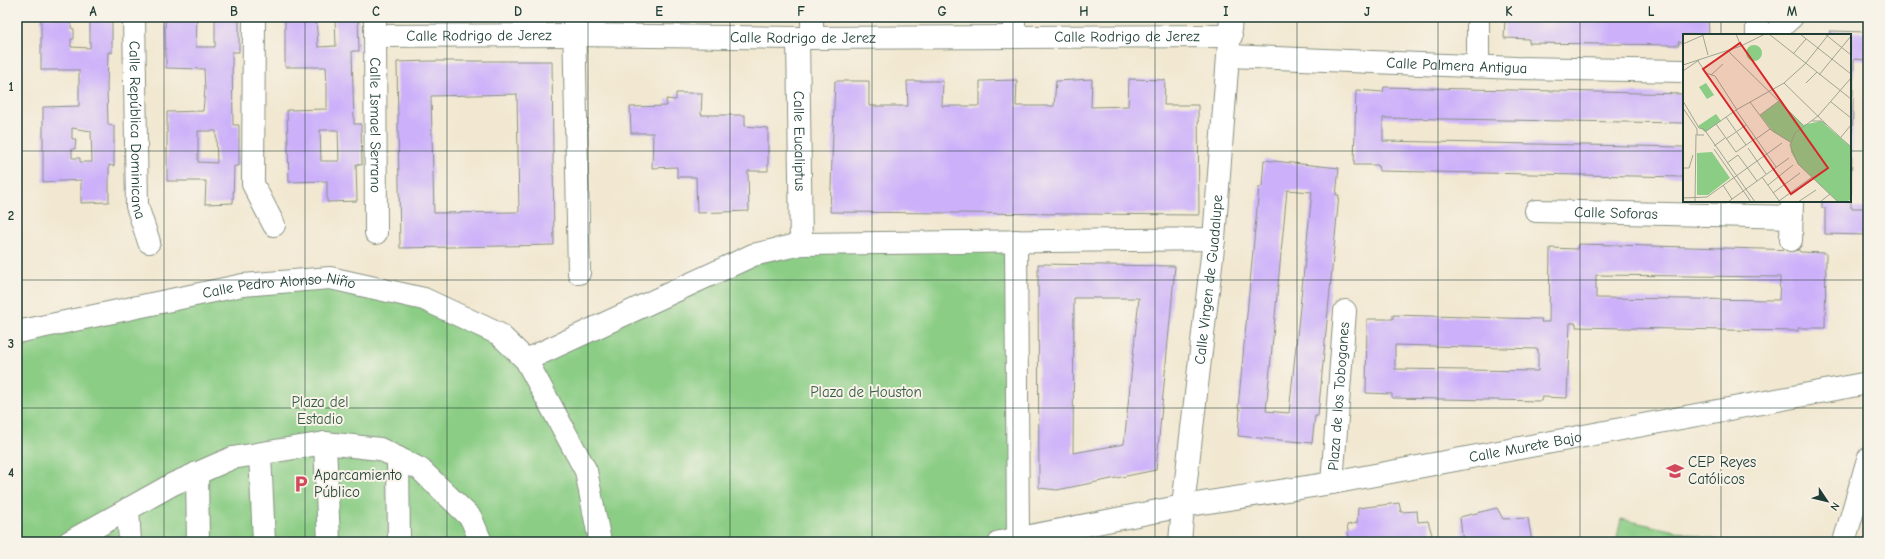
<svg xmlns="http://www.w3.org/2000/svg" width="1885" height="559" font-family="'Comic Neue',sans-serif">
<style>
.green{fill:#8bcd85;stroke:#55855c}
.building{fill:#ccb0fa;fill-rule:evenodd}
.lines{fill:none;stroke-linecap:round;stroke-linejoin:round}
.minor-casing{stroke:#889282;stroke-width:24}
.minor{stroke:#fff;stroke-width:22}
.grid{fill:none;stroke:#1f3d34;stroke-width:1;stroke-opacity:0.55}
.labels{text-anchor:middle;stroke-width:4;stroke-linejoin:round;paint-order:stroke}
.street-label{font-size:15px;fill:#1f3d34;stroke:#f7f3e8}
.park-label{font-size:15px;fill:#355a44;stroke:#f7f3e8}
.poi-label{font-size:15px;fill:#1f3d34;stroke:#f7f3e8;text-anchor:start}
.inset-road{fill:none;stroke:#9ea492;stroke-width:1}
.view{fill:#d62828;fill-opacity:0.15;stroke:#d62828;stroke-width:2}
.inset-edge{fill:none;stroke:#1f3d34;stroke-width:2}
.neatline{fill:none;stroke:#1f3d34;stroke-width:1.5}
.grid-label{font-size:13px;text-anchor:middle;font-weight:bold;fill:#1f3d34}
</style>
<rect width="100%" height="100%" fill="#f7f3e8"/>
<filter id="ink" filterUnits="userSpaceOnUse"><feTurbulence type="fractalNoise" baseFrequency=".025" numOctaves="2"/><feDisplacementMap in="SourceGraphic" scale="8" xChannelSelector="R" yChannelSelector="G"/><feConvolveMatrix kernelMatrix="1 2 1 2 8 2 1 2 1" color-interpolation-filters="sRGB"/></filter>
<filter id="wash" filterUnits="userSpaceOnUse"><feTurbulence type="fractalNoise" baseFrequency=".012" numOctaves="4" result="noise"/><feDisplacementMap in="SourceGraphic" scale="16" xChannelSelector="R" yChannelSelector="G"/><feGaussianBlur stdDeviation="0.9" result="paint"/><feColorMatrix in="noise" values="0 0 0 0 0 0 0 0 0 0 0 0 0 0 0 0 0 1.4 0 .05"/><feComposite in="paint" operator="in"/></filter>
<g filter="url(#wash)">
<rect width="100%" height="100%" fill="#f2e8d1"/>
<!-- green -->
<path class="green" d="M1016,241L1018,539L1000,542H17V332L330,278L424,299L526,360L753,255Z
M1621,519L1725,542H1616Z"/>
<g id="blocks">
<!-- building -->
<path class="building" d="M41,17H78V19L72,20L71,28L74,29V39H71V47L90,48V17H112V53L108,52L107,88L108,125L114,126V166L109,165V202L81,203V180L43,182V107L79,106V70H41ZM72,128L91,131L92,162H80V158H72V149H75L76,139H72Z
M165,17H197L196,47H215V17H239V52H232L233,125H239V166H234L233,203L205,204L206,181H167V112L203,111L205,89L204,69L166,68ZM198,131H216L217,163L198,162Z
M285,17H316L318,47L336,46L335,17H358L359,51H352L354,124H361L362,165L356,164L357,201L327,202V181L289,182L287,110L327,109V87L326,67H285ZM320,130H338L339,161H321Z
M1505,17H1708L1709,35H1684V42H1678L1679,45L1529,43V39L1504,38Z
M1830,31L1868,32V60L1854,59L1851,194L1850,35H1830Z
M430,61H552L554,245L400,248L397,62ZM517,94L519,212L434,213L431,96Z
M1092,79L1091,107L1128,106L1129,79L1165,80L1164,105H1198L1199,215L830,212L835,81H869V106H908L907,81H943L942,106H980V81L1017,80L1016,106H1054L1056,81Z
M1384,87L1684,94V123L1383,118V141L1684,147V177L1379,171L1378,165H1354L1356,90L1383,92Z
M676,93H702L701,115H745V126L768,128V171H748L749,211L697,213L696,177H677V167L652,168L653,133H631L630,107L667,106L666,99L676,100Z
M1264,160L1339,168L1336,195H1339L1318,416H1315L1312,443L1238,436L1240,409L1238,408L1245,335L1259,187H1262ZM1287,190L1312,192L1289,413L1266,411Z
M1822,201H1851V208H1868V235L1825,234V208H1822Z
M1578,244L1799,250L1800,252L1826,253L1825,328H1798V331L1723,330L1576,327V323H1570L1567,398L1542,397L1541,401L1392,398V394L1366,393L1367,319H1393V315L1542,319L1541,322H1549L1550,248L1577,249ZM1596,275L1780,277L1779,300L1596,298ZM1395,345L1538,349V371L1395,369Z
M1038,264L1175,266L1156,470L1057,490L1039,488ZM1074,298H1139L1124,444L1073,453Z
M1399,503L1401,512L1417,511L1418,522L1428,521L1434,542H1337V538H1349L1347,525L1357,523L1358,508Z
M1497,508L1503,519L1528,518L1532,542H1463L1460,517Z"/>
</g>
</g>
<g filter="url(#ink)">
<use href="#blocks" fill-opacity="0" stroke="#889282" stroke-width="1"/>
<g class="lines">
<!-- minor casing -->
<g class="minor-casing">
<g id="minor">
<path id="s1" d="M134,17L137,206L149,242"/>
<path d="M254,17L253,184L274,225"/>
<path id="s2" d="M375,17L376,233"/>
<path d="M574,17L579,273"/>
<path d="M812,17V38"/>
<path d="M1757,35V17"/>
<path d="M1772,35L1792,17"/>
<path id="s3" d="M375,36L574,35L798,38L1231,36"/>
<path d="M1014,37V17"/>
<path id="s4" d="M798,38L801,244"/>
<path id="s5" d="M1229,56L1516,68L1684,71"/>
<path d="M1478,66V17"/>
<path id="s6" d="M1536,211L1792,217"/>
<path d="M1791,240L1792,201"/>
<path d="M1016,241L1018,539"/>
<path id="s7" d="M17,332L243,285L330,278L424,299L499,334L526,360L586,471L600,542"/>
<path d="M526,360L753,255L801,244L1214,239"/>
<path d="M325,443L329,542"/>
<path d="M260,454L264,542"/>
<path d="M398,458L399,542"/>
<path d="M197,473L198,542"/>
<path id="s8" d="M1332,483L1345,311"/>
<path d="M128,509L130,542"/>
<path d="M69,542L173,484L232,458L325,443L380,449L420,469L471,518L481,542"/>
<path id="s9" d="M1000,542L1183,506L1332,483L1868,383"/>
<path id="s10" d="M1180,542L1183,506L1214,239L1231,17"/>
<path d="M1844,542L1868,459"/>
</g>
</g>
<!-- minor -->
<use href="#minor" class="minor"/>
</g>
</g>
<!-- grid -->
<path class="grid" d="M164,17V542M305,17V542M447,17V542M588,17V542M730,17V542M872,17V542M1013,17V542M1155,17V542M1297,17V542M1438,17V542M1580,17V542M1721,17V35M17,151H1684M1850,151H1868M1721,201V542M17,280H1868M17,408H1868"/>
<!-- icons -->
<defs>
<g id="school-bare" transform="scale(1.38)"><path d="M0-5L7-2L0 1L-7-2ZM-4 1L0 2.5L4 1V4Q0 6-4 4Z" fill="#d1495b" stroke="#f7f3e8" stroke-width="2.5" paint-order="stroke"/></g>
<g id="parking-bare" transform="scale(1.38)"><path d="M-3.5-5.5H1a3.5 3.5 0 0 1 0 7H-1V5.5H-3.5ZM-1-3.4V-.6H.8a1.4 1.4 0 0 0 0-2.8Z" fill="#d1495b" stroke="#f7f3e8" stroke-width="2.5" paint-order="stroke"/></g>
</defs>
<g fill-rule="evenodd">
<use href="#school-bare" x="1675" y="471"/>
<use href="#parking-bare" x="301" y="484"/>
</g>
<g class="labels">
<!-- street labels -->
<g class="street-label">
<text dy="5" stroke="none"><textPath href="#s3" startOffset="104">Calle Rodrigo de Jerez</textPath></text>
<text dy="5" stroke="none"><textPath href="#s3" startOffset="752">Calle Rodrigo de Jerez</textPath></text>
<text dy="5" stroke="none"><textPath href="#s3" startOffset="428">Calle Rodrigo de Jerez</textPath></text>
<text dy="5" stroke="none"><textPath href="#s5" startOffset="228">Calle Palmera Antigua</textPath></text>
<text dy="5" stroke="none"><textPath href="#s2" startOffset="108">Calle Ismael Serrano</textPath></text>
<text dy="5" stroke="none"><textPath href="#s1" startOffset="113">Calle República Dominicana</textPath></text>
<text dy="5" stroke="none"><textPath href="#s4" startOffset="103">Calle Eucaliptus</textPath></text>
<text dy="5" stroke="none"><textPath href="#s6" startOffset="80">Calle Soforas</textPath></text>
<text dy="5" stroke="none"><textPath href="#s10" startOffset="264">Calle Virgen de Guadalupe</textPath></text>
<text dy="5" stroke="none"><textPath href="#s7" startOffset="267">Calle Pedro Alonso Niño</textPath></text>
<text dy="5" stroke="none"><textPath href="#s8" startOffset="87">Plaza de los Toboganes</textPath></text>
<text dy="5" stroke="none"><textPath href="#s9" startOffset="534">Calle Murete Bajo</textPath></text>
</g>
<!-- park labels -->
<g class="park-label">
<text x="866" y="397">Plaza de Houston</text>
<text x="320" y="407">Plaza del<tspan x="320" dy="17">Estadio</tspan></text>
</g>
<!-- poi labels -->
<g class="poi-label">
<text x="1688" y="467">CEP Reyes<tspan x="1688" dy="17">Católicos</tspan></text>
<text x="314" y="480">Aparcamiento<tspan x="314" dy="17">Público</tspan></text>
</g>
</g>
<!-- overview -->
<g transform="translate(1683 34)">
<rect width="168" height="168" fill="#f2e8d1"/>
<path d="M63 19a8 8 0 1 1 16 0a8 8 0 1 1-16 0ZM23,49L31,61L24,65L16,53ZM96,67L120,91L138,87L168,113V165L164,168H155L115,130L108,118L107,108L90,98L77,81ZM33,80L38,87L22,98L15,92ZM29,118L47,144L25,161H14V119Z" fill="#8bcd85"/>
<path class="inset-road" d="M53,0L58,12M86,0L168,65M117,0L168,40M142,0L168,21M20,2L25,21M0,10L23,0M45,17L120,91M110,20L123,5M15,27L23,39L32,42L54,76M0,31L58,12L82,0M0,37L16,26M28,41L40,30M136,41L168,2M101,49L144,91M123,49L134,38M0,67L16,94M67,68L87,95L107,108M148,68L168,84M0,74L14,95M53,76L93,133M77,81L96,67M43,83L63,111M129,87H138L144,91L168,113M33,90L53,118L73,104M16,94L21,95L72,168M14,95V101H21M22,98L53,76L101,49L122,30L146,0M158,103L168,91M43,105L63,91M73,105L87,95M31,112L42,104M65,114L83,140M31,115L68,168M44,129L55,121L74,147M0,134H6L10,121M79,143L97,168M40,151L49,165M85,151L110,131M90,159L117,139M0,164L24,163L99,109M96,167L129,143M12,168L13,100M45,168L106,124M115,168L133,156M137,168L147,160M155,168L115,130L107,111L112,99L135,82L168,44"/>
<path class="view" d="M57,9L145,134L108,160L20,35Z"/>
<rect width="168" height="168" class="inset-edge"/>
</g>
<!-- margin -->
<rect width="1885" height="559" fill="none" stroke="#f7f3e8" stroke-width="44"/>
<!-- north arrow -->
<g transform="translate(1827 501) rotate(125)" stroke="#f7f3e8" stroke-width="3" paint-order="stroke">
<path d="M0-3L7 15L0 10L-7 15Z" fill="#1f3d34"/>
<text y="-6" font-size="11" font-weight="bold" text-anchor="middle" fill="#1f3d34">N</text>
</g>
<rect x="22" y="22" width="1841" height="515" class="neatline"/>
<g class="grid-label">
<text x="93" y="16">A</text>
<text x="234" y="16">B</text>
<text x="376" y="16">C</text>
<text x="518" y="16">D</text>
<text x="659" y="16">E</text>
<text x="801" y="16">F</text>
<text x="942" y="16">G</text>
<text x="1084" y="16">H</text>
<text x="1226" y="16">I</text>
<text x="1367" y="16">J</text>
<text x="1509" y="16">K</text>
<text x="1651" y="16">L</text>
<text x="1792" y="16">M</text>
<text x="11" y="91">1</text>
<text x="11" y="220">2</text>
<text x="11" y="348">3</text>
<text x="11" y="477">4</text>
</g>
</svg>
